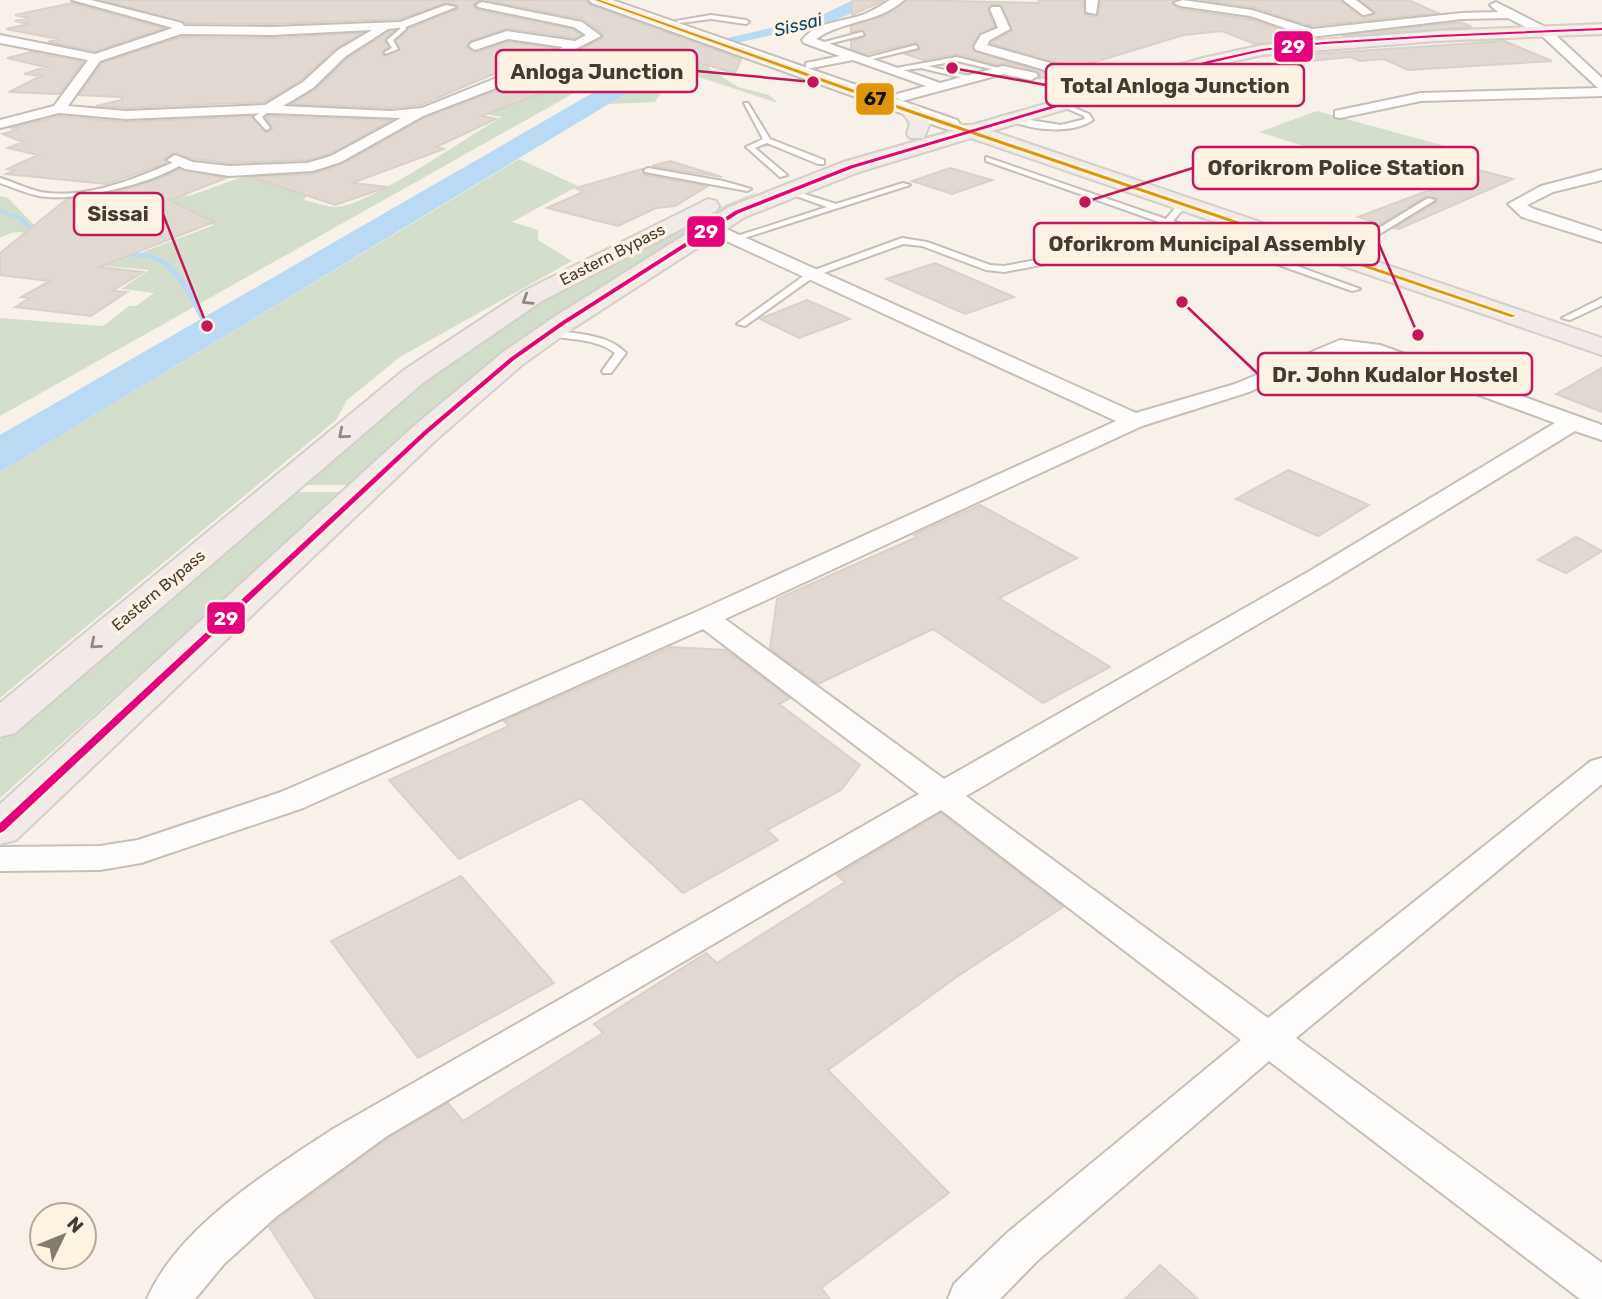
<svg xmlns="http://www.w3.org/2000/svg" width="1602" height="1299" font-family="Rubik,sans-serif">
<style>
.green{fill:#d3dfcc}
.water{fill:#bad9f3}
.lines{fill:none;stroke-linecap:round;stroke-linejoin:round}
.stream{fill:#bad9f3;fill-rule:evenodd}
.building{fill:#e2dad2;stroke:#d9d1ca;stroke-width:2}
.lane-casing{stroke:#c5bfb7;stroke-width:4}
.street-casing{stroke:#c5bfb7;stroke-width:4}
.secondary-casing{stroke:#c5bfb7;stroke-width:4}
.highway-casing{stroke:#d3cfca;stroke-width:4}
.lane{fill:#fefdfc;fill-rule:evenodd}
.street{fill:#fefdfc;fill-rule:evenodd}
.secondary{fill:#fefdfc;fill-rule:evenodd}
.highway{fill:#f2eae8;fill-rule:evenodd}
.bus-1-casing{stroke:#fef2e3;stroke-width:5}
.bus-2-casing{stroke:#fef2e3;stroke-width:5}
.bus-1{fill:#dc9607;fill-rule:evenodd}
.bus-2{fill:#e5007d;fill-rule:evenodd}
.oneway{stroke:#918a83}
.labels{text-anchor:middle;stroke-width:7;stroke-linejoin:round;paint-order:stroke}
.far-street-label{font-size:16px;fill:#423b31;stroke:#fef2e3}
.far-water-label{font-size:18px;font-style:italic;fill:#0a4469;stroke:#fef2e3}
.leader{fill:none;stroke:#c2185b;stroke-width:2.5}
.callout-dot{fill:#c2185b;stroke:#fef2e3;stroke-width:2.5}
.callout{fill:#fef2e3;stroke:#c2185b;stroke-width:2.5}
.callout-label{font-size:21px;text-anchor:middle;font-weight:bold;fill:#423b31}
.line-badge{stroke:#fef2e3;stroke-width:2.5}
.badge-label{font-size:19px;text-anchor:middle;font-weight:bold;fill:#fff}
.pale-badge-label{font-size:19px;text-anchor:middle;font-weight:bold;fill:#111}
</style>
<rect width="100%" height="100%" fill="#f8f1e9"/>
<!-- green -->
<path class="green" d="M713,47L720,50L711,53L708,62L710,69L738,87L769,95L778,103L690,74L670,78L655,102L609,104Z
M519,88L574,93L0,416V318L103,326L129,306H136L154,293L121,289L149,270C126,267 101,267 78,262C51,256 33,218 0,238V196L8,198L36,227L91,246L140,253L214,225L99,196L133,184L189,196L242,177L308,169L317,172C315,184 311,190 304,200C314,202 326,207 336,207C369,206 468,136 502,117L484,114L529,99L492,92Z
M1317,111L1467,152L1404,177L1259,132Z
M519,159L578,186L512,222L538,230V240L572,261L400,357L347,400L336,420L0,698V472Z
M759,191L700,224L642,261L413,429L353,485H298C341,449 383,409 429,376C531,302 642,238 759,191Z
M290,492H345L0,798V740Z"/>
<!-- water -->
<path class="water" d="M853,0H871L848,15L829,22L705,50L607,105L0,472V435L596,91L672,51L818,17Z"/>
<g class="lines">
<!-- stream -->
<path class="stream" d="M0,209L22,217L36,232L44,235L41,237L32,234L18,219L0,213Z
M116,252C127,254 139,252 150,254C181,261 197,301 210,326L209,327H205C192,305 175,263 147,258C136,256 125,257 114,255V253Z"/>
</g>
<!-- building -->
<path class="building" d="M102,0H480L473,5L477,10L573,29L581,35L575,38L507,28L470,41L466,47L476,52L508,42L554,48L421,105L391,108L292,104L315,90L348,58L389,32L394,31L384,40L388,47L382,52L384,56L400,50L396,41L408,29L457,9L458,6L445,3L399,19L272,24L185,23Z
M485,0H586L591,5L741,59L735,73L659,51L553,89L548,83L523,79L602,38L603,34L583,19Z
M852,0H885L852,15Z
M907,0L1039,3V0H1083L1084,14L1095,17L1099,14L1100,0H1175L1172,4L1180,9L1249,19L1308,39L1255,44L1222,31L1184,35L1075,68L991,43L1012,30L1002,6L992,4L988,10L995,27L979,34L972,46L974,51L1053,75L1038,79L1041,77L1037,70L1004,63L997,65L958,54L924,60L905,54L920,49L917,43L865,54L851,49V41L866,36L863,30L851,32V26L885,15Z
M1201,0H1340L1364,18L1376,13L1360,0H1408L1438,13L1312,26L1253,7Z
M72,3L164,28L95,51L48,42L58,39L6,29L29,24L15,21L29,18L15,15Z
M1460,22L1472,27L1342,36Z
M361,33L336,48L301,80L264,102L126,108L96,106L122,100V97L79,95L102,63L181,37L272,38Z
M1504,41L1552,61L1408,70L1384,59L1360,61L1350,57L1300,62L1284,56Z
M31,52L83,62L59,94L9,92L41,76L24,74L45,67L7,58Z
M510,85L545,92L481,116L496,119L436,147L444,149L352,183L388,187L335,205L251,177L313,174L342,164L424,118Z
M59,116L126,122L252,116L266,133L273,129L266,117L267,116L391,120L330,154L307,160L229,163L194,159L174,153L164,159L166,163L107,184L6,174L14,170L7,169L38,155L8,148L23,142L3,134L17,130L11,128Z
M670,161L722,177L652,166Z
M1467,167L1513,179L1399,229L1394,228L1436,202L1437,199L1427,196L1381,224L1358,217L1430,190L1419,187Z
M950,168L992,180L952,194L912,181Z
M179,169L226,178L170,200L214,222L99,267L143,272L112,291L127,292L91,316L15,307L30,298L21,297L50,281L0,275V253L67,199L118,191L156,180Z
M642,169L645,175L708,186L675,206L656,208L618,226L547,208L583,192L576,188Z
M935,263L1014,297L965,314L886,279Z
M807,300L850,319L799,338L760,319Z
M1602,368V412L1556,394Z
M1288,470L1369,505L1318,536L1236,499Z
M980,505L1077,558L999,598L1110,667L1043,703L933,629L818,684L770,648L777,599L917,537L914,535Z
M1576,537L1602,551L1566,573L1538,560Z
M671,647L726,650L790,698L779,704L860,765L841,790L767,830L778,840L683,893L581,798L459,859L389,780L509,726L504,721Z
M941,813L1063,907L958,976L828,1070L949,1193L821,1288L830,1299H316L269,1227L279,1218L388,1138L448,1103L463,1121L603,1033L594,1024L706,953L717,963L845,882L837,875Z
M461,876L554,983L418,1058L331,941Z
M1160,1265L1198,1299H1125Z"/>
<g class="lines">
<!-- lane casing -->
<g class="lane-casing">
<path id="lane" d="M711,15L746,20L749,22L746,24L711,19L679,23L676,21Z
M400,24H404L406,29L393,40L398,49L385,54V52L392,48L387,40L400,29Z
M862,32L864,35L820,46L817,44Z
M916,45L918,48L861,62L858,60Z
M957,57L1006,70L1003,72L957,61L928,66L973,77L971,80L921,68L888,72L885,70Z
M504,78L548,86L551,88L548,90L502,81Z
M1061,102L1089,114L1093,120C1071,135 1030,130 1007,119L1011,117L1061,125L1085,119L1084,116L1059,105Z
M744,103H748L770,139L824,160V164H818L767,143L755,148L787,175L780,177L746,147L763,139Z
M268,107L271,109L262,117L270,128L266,130L254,117Z
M986,157L1166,219L1180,202H1186V206L1173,221L1360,289L1352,291L1169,226L1157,240L1145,245L1004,272L986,270L922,246L903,244L815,276L745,326L737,324L809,272L902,238L927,242L990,265L1004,266L1140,241L1151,236L1162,223L986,161Z
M177,161L184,163C154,183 83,200 47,197C31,196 15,188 0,183V178C14,182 27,189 41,192C87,200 136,178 177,161Z
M648,168L723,181L751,189L747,191L645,172L644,170Z
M903,183L910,185L738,240L731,238L827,207L785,192V188L836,204Z
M1428,198L1435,200L1355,249L1348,247Z
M1602,298V305L1570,320L1562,318Z
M548,330C574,334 607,333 626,353L611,373H603L602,371L615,353C596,338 568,340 545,335L543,333Z"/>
</g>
<!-- street casing -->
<g class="street-casing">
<path id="street" d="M72,0H91L182,23L184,26L272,27L400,22L446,5L456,7L406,27L388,29L346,56L313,88L283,106L391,111L422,108L499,77L563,47L508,39L475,50L469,46L471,43L507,31L575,41L586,35L574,27L478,7L476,5L482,2L582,22L601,36L509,83L423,116L341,162L313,171L229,176L185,169L167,160L175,155L193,162L229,166L307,163L331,156L401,118L268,113L126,119L59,113L0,128V120L54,106L88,60L0,43V35L95,54L173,28ZM372,30L338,50L303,82L265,105L126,111L68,106L100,61L181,34L272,35Z
M890,0H904C879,23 843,20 816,39L940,83L1003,66L1036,73L1038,76L1031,80L1003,74L902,101L895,97L897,94L926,86L853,60L806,69V63L840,56L804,43L802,40C817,21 844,22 865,14C874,10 882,5 890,0Z
M1086,0H1098L1096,14L1086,12Z
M1183,0L1252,10L1312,29L1462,13L1498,12L1490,5L1496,2L1549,29L1602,78V96L1421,101L1340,118L1335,117V111L1421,93L1598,88L1541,35L1508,18L1462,19L1311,37L1250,16L1180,6L1174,3Z
M1343,0H1356L1373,13L1363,15Z
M992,7H1000L1010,29L990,40L987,45L1105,79L1107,82L1100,86L976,50L974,47L981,35L998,28L990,9Z
M1602,170V180L1553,192L1527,205L1534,209L1602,231V242L1522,217L1508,204L1541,186Z
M713,223L1136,413L1235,384L1340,340L1380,345L1602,425V440L1575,431L1326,584L966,796L1268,1018L1591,761L1602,758V784L1296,1038L1602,1263V1299H1580L1269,1061L1037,1261L1000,1299H948L954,1284L1007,1233L1241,1040L941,810L387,1136L277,1216L224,1264L195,1299H147C178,1227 269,1171 333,1129L919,794L703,629L303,808L141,863L100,870L0,871V847L100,846L138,840L281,792L696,612L1116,421L707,232L704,228L707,224ZM1342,352L1370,355L1555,423L1308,572L944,779L725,619L1142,426L1249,392Z"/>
</g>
<!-- secondary casing -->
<g class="secondary-casing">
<path id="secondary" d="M589,0H612L957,120L960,124L950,130L943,128L592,3Z"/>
</g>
<!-- highway casing -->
<g class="highway-casing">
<path id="highway" d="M1602,24V34L1437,41L1262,55L1213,66L992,131L1602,338V355L971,138L859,172L745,217L572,329L522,365L437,439L16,840L0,844V804L415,425L502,353L554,317L729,207L843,162L955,130L958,125H972L1203,58L1262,45L1437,31Z
M912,106L919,108L930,123L924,138H910L907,134L910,123L902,112Z
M708,199L716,201L719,206L716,211L542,301L424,382L15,733L0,737V703L404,370L524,291Z"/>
</g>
<!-- lane -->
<use href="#lane" class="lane"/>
<!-- street -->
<use href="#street" class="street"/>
<!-- secondary -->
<use href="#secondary" class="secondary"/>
<!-- highway -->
<use href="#highway" class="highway"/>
<!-- bus-1 casing -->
<g class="bus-1-casing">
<path id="bus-1" d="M595,0H600L914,111L1516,316L1511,317L910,113Z"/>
</g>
<!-- bus-2 casing -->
<g class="bus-2-casing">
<path id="bus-2" d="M1602,28V30L1437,37L1324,44L1262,51L1210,63L1111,91L853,168L739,213L565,324L514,360L428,433L4,831L0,833V823L424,431L510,358L561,322L735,211L849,166L1109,89L1208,61L1262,49L1324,42L1437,35Z"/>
</g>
<!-- bus-1 -->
<use href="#bus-1" class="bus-1"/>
<!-- bus-2 -->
<use href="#bus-2" class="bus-2"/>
</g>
<!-- one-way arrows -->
<defs><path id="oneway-chevron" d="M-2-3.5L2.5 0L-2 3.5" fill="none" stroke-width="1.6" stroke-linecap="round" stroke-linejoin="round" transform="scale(1.75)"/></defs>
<g class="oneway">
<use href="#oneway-chevron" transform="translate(527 300) rotate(148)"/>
<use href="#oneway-chevron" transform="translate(343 434) rotate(140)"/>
<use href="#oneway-chevron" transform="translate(95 644) rotate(140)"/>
</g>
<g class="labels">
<!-- far-street labels -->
<g class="far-street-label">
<text transform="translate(612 254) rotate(-27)" y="6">Eastern Bypass</text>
<text transform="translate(158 590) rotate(-40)" y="6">Eastern Bypass</text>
</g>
<!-- far-water labels -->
<g class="far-water-label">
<text transform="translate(798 25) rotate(-14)" y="6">Sissai</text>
</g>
</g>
<!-- callouts -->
<path class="leader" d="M813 82L697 71M952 68L1046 85M1085 202L1193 168M207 326L163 214M1418 335L1379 244M1182 302L1258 374"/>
<g class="callout-dot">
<circle cx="813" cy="82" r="7"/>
<circle cx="952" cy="68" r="7"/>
<circle cx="1085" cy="202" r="7"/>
<circle cx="207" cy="326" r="7"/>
<circle cx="1418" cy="335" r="7"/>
<circle cx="1182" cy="302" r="7"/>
</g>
<g class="callout">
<rect x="496" y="50" width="201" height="42" rx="7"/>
<rect x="1046" y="64" width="258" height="42" rx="7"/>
<rect x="1193" y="147" width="285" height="42" rx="7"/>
<rect x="74" y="193" width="89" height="42" rx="7"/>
<rect x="1034" y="223" width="345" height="42" rx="7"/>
<rect x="1258" y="353" width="274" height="42" rx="7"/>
</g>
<g class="callout-label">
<text x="597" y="79">Anloga Junction</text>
<text x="1175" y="93">Total Anloga Junction</text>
<text x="1336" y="175">Oforikrom Police Station</text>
<text x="118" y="221">Sissai</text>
<text x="1207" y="251">Oforikrom Municipal Assembly</text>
<text x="1395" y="382">Dr. John Kudalor Hostel</text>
</g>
<g class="line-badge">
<rect x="1273" y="30" width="41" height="33" rx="7" fill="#e5007d"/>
<rect x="855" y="82" width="40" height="34" rx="7" fill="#dc9607"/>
<rect x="686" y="215" width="40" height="33" rx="7" fill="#e5007d"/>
<rect x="206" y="601" width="40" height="34" rx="7" fill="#e5007d"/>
</g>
<g class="badge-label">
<text x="1293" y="53">29</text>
<text x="706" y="238">29</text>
<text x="226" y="625">29</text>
</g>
<g class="pale-badge-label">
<text x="875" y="105">67</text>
</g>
<!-- north arrow -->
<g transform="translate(63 1236) rotate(47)"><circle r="33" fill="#fef2e3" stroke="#b3a99c" stroke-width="2"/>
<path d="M0-5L12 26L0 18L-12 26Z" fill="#827b71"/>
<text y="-10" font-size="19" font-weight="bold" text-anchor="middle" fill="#423b31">N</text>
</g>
</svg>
